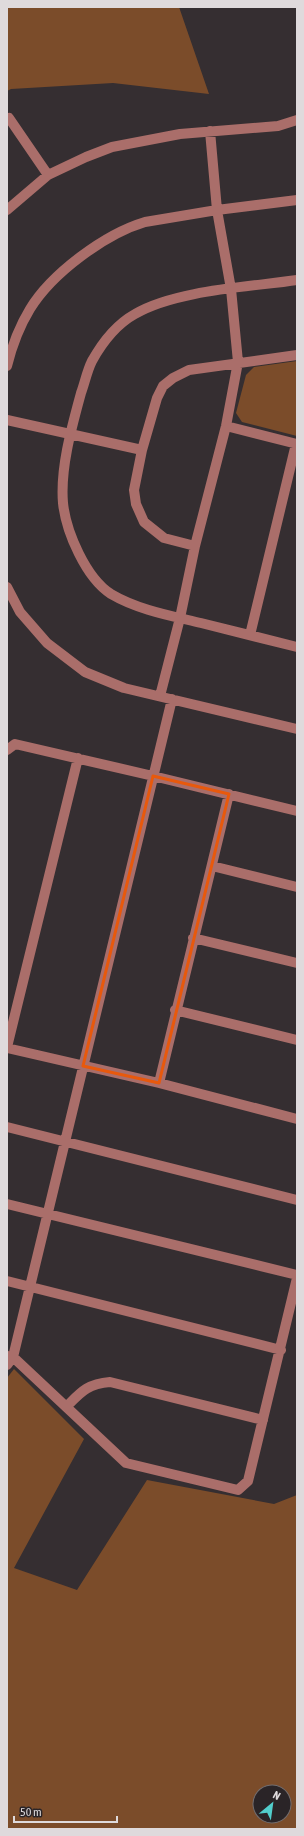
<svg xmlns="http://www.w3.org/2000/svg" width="304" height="1836" font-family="'Asap Condensed',sans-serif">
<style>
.green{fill:#7b4c2a;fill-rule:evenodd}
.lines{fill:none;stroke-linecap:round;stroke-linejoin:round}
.minor{stroke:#aa6e6a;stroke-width:10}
.marked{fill:none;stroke:#e8590c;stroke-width:3;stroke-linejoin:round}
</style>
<rect width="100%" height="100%" fill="#352e31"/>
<!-- green -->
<path class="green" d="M7,7H179L209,94L113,83L11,89L7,91Z
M297,361V436L242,422L236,413L246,375L254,367Z
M14,1369L84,1439L14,1568L77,1590L147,1480L274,1504L297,1495V1829H7V1378ZM260,1792H284V1816H260Z"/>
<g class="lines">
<!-- minor -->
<path class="minor" d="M7,119L9,118L48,175
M7,210L48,175L86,157L112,147L180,134L278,126L297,120
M297,280C250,287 176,290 135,314C117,324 102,343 92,361C87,371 85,382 81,393C72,426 60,468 63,503C66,532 86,578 111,594C138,610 172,616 201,623C233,631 265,639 297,647
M7,366C12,346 19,327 30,309C52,273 105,234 145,222L217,210L297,200
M7,420L142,450
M226,426L297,444
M195,546L164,538L144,522L136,504L134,490L142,450L157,398L163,386L173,378L189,370L297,355
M7,587L20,612L47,643L85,672L124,688L297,729
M250,635L296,444
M160,696L180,618L195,546L226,426L238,362L231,289L217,210L210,131
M7,750L15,744L153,776L297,811
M212,866L297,887
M193,938L297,963
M175,1010L297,1040
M7,1047L78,758
M7,1048L159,1083L297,1119
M159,1083L229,794
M7,1127L297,1200
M7,1204L297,1275
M7,1281L281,1350
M7,1356L13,1357L126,1463L238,1490L248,1481L297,1278
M7,1365L13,1357L172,699
M66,1407C81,1392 87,1384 110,1382L263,1420"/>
</g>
<!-- marked area -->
<path class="marked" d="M153,776L229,794L159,1083L83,1066Z"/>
<!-- border -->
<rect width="304" height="1836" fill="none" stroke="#dfdadc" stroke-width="16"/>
<!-- north arrow -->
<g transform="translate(272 1804) rotate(29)"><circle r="19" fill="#2a2427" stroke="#726d6f"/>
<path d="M0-3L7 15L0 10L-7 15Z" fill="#52cdcc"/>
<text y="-6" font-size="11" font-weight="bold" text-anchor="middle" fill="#dfdadc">N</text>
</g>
<!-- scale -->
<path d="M14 1816v6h103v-6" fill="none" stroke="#dfdadc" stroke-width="2"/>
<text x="20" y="1816" font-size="12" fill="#dfdadc" stroke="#2a2427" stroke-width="3" paint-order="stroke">50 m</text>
</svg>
